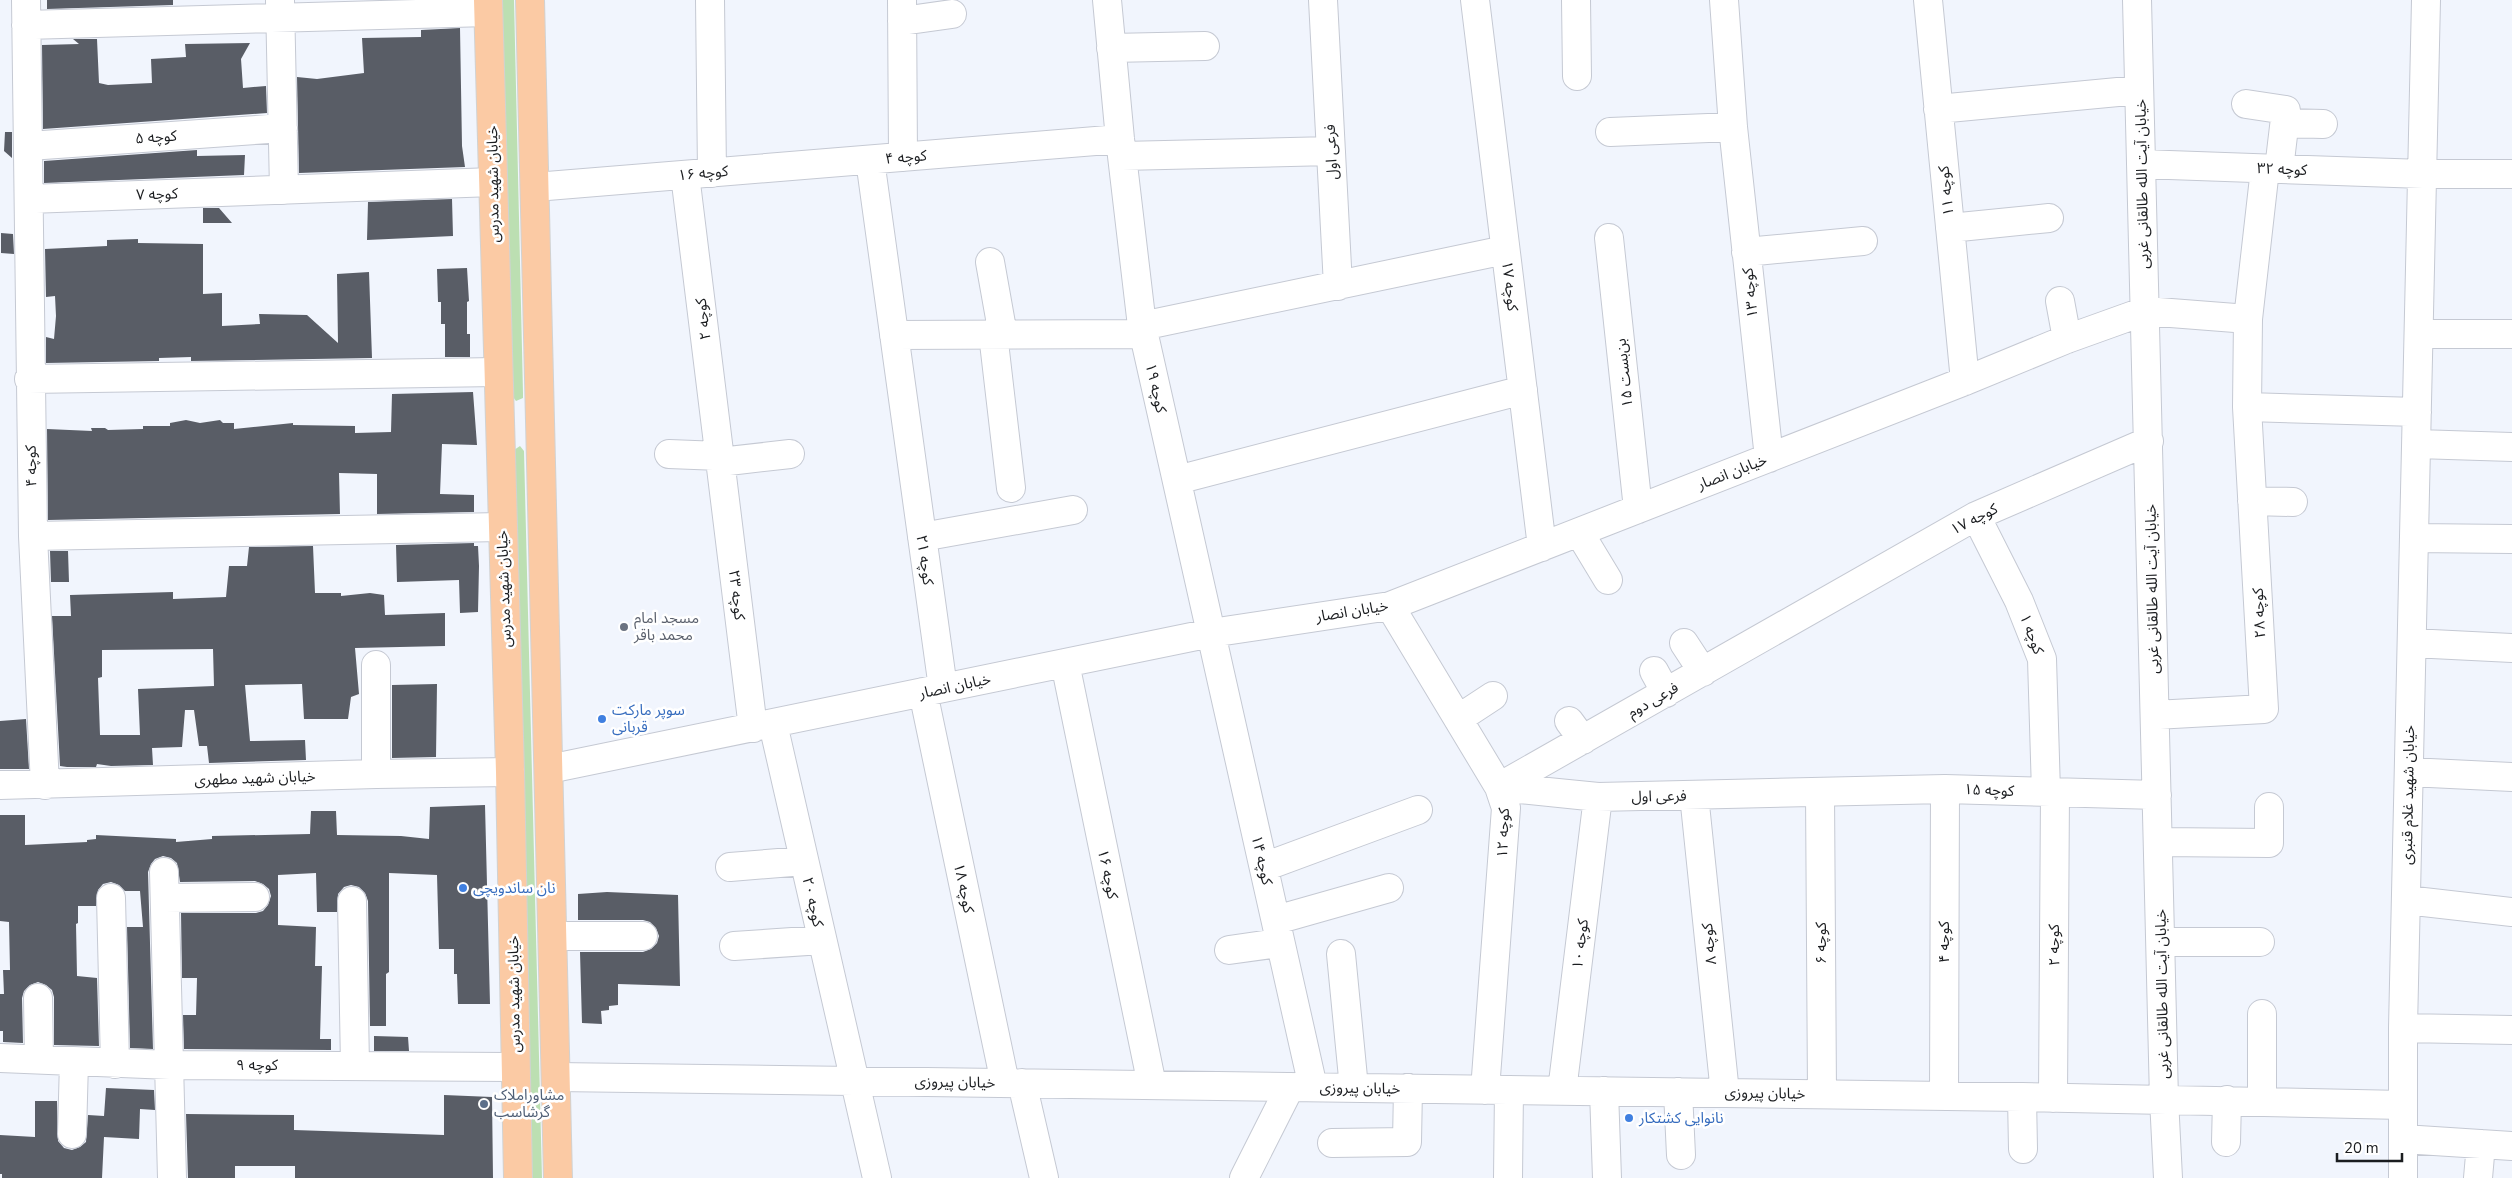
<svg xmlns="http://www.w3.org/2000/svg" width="2512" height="1178" font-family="'Nunito Sans','Noto Sans Arabic',sans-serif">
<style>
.green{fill:#bcdfb2}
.building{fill:#595d66;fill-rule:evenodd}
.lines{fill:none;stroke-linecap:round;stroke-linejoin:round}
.minor-casing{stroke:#c5c9d3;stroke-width:30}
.major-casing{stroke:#d1d2d2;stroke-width:30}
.minor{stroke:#fff;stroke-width:28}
.major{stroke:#fbcaa4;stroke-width:28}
.worship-dot{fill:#6b7280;stroke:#fff;stroke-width:2}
.shop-dot{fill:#3f7fe0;stroke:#fff;stroke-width:2}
.service-dot{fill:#5c6f8a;stroke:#fff;stroke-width:2}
.labels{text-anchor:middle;stroke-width:5;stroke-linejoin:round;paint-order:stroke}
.street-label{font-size:15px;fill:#1b1d20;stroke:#fff}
.worship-label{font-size:15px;fill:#5b616d;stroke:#fff;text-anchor:start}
.shop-label{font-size:15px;fill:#366cbe;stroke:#fff;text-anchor:start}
.service-label{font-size:15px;fill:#4e5e75;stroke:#fff;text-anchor:start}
</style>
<rect width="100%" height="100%" fill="#f1f5fd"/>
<!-- green -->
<path class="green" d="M502,0H514L523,393V398L516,401L513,397Z
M520,446L524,451L542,1178H532L514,450Z"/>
<!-- building -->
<path class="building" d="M47,0H173V5L47,9Z
M460,28L462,146L465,167L299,173L297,77L317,79L364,73L362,38L421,37V30Z
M73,39H97L99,83L108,85L152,83L151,59L186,57L185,44L250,43L241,59L243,88L266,86L267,113L43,129L42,45L79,44Z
M5,132H12V158L4,151Z
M197,150V156L245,155L244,175L44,183V161Z
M452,199L453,236L367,240L368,202Z
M203,208H219L232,223H203Z
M1,233L13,234L14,254L1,253Z
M138,239V243L203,244V294L222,293V326L260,324L259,314L307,315L338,343L337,274L369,272L372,358L191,361V357L159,358V361L46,363V337L54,339L56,316L55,296L46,297L45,249L107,246V240Z
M467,268L469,301L467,302V334H470V357H445V324H441V302H438L437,269Z
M473,392L477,445L442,444L440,494L474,495V512L377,514V474L339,473L340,514L48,520L47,429L92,431L91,428H105L108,430L143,429V426H170V423L186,420L200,423L220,420L223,423H234V429L293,423V425L355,426V433L391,432L392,394Z
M474,543V546H478L479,566L478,612L460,613L459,580L397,582L396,545Z
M313,546L315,593H341V596L370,593L384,595L385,615L445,613V646L355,648L359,694L351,697L348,719H304L302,684L245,685L250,741L305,740L306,760L209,763L207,746H199L194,710H185L182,747L152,748L153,765L111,766L97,764L96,767H67L60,766L52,616H71L70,595L173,592V599L226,597L229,566H247L249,547ZM213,649L214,686L138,689L140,735H100L98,678L102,677V650Z
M50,551H68L69,582H51Z
M437,684L436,757L392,758V685Z
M26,719L29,769H0V721Z
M485,805L490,1004H458L457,974H454V949H439L437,875L389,873V972L386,974V1026H370L368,901L365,893L359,887L351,885L344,887L338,894L337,912H317L316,873L278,875V925L316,927L315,966H322L320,1039H331V1050L184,1049L183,1015H196L197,978H182L181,913H256L263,911L268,905L271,896L269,889L263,884L255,881L180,882L177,863L171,858L163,856L155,859L151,864L148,872L153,1049L130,1048L127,927H143L140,891H125L119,885L111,882L103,884L98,890L96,906H78V923L76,924L77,976L97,978L99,1046L54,1045V997L52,990L46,985L38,982L30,985L24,991L22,998L23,1043L3,1042V1031H0V994H4L3,970H10L9,922L0,921V815H25V845L87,842V840L96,839V835L176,839V842L212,839V836L310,834L311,811H336L337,835L401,836L429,839L430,807Z
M607,892L678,895L680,986L618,984V1005L609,1006V1010L601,1011L602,1024L582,1023L580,952H643L651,949L657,943L659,936L656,928L650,922L643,920H578V894Z
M374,1036L408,1037L409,1051H374Z
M106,1088L154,1090L155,1110L140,1109L139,1139L104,1137L102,1178H2V1174H0V1135L35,1137V1101H57L58,1141L64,1148L72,1150L80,1147L86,1142L88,1115L104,1116Z
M444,1095L492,1097L493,1178H295V1166H235V1178H188L186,1114L294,1115V1130L444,1135Z"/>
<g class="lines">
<!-- minor casing -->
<g class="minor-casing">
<path id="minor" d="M26,0L33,536L45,785
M710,0L712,173
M902,0L903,157
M1107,0L1120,139L1142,326L1313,1087
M1323,0L1338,286
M1475,0L1542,547
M1576,0L1577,76
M1724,0L1733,127L1769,458
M1928,0L1965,381
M2137,0L2164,1099L2168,1178
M280,1L284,190
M902,21L952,14
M26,25L488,12
M1111,48L1205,46
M2246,104L2286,110L2279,169
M1938,109L2139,90
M2285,123L2323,124
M1610,132L1733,127
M29,146L283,128
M1122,156L1331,151
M870,160L943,688
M2141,164L2423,174H2512
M685,175L753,728
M535,187L1120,139
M29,199L493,182
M1950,228L2049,218
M1609,238L1638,509
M1746,252L1863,241
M990,262L1003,335
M2060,301L2067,339
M1142,326L1505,250
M993,334L1011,488
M2419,334H2512
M894,335L1144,334
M29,379L497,372
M2247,407L2417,412
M2417,444L2512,447
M669,454L720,456
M720,462L790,454
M1177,480L1523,390
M2252,501L2293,502
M1976,516L2019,601L2042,659L2046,792
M1579,532L1608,580
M33,536L501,527
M922,537L1073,510
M2414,538L2512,539
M1390,606L1499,787L1506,808L1485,1090
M1684,643L1703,672
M2412,643L2512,648
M1065,663L1152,1085
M1654,671L1666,693
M923,692L1005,1083
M2155,715L2264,709L2247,407L2248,319L2265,169
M1458,719L1493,696
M1569,721L1583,740
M773,724L877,1178
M549,769L1211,633L1390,606L1965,381L2067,339L2145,311L2248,319
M2409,772L2512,777
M376,774V665
M0,785L376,774L510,772
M1499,787L1976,516L2149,441
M1499,787L1598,797L1945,789L2157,795
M1820,792L1822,1094
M1694,795L1725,1093
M2159,842L2269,843V807
M730,867L804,861
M1264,867L1418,810
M164,872L172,1178
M111,898L115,1064
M165,898L255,897
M2406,900L2512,912
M352,901L355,1066
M1276,920L1389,888
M553,936H643
M2161,942H2260
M734,946L822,940
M1229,950L1279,943
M1341,954L1354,1088
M38,998L39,1059
M2403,1028L2512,1030
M0,1058L170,1065L515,1067
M556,1077L2022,1097L2403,1105
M1022,1083L1044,1178
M1562,1091L1598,797
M1604,1091L1607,1178
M1678,1092L1681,1155
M1944,1096L1945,789
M2022,1097L2023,1149
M2053,1098L2055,792
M2262,1101V1014
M72,1134L74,1062
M2403,1139L2512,1146
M2226,1142L2227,1100
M1332,1143L1407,1142L1408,1088
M1244,1178L1290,1087
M1508,1178L1509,1090
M2403,1178V1028L2426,0
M2478,1178L2481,1144"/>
</g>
<!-- major casing -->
<g class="major-casing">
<path id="major" d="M488,0L510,772L518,1178
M530,0L558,1178"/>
</g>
<!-- minor -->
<use href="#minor" class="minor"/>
<!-- major -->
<use href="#major" class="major"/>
</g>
<!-- markers -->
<circle class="worship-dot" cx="624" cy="627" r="5"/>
<g class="shop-dot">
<circle cx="602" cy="719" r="5"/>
<circle cx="463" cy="888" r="5"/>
<circle cx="1629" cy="1118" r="5"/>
</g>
<circle class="service-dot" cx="484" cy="1104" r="5"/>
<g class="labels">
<!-- street labels -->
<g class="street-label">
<text transform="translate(156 137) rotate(-4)" y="5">کوچه ۵</text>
<text transform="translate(1331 152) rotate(-93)" y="5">فرعی اول</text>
<text transform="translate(906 157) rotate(-5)" y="5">کوچه ۴</text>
<text transform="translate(2282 169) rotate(2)" y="5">کوچه ۳۲</text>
<text transform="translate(703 173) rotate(-5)" y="5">کوچه ۱۶</text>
<text transform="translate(493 184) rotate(-91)" y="5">خیابان شهید مدرس</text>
<text transform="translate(2142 184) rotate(-91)" y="5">خیابان آیت الله طالقانی غربی</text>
<text transform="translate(1946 191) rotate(-96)" y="5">کوچه ۱۱</text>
<text transform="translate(157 194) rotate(-2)" y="5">کوچه ۷</text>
<text transform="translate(1510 286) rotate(83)" y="5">کوچه ۱۷</text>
<text transform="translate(1750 293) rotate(-96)" y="5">کوچه ۱۳</text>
<text transform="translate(703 319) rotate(-97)" y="5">کوچه ۲</text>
<text transform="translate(1624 373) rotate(-96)" y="5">بن‌بست ۱۵</text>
<text transform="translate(1156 388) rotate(77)" y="5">کوچه ۱۹</text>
<text transform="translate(31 466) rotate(-91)" y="5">کوچه ۴</text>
<text transform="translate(1732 472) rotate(-21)" y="5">خیابان انصار</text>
<text transform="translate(1974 519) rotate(-27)" y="5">کوچه ۱۷</text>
<text transform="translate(925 560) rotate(82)" y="5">کوچه ۲۱</text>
<text transform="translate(504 589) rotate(-92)" y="5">خیابان شهید مدرس</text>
<text transform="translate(2152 589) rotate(-91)" y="5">خیابان آیت الله طالقانی غربی</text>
<text transform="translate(737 595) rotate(83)" y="5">کوچه ۲۳</text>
<text transform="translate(1352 611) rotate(-9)" y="5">خیابان انصار</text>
<text transform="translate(2259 613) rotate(-93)" y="5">کوچه ۲۸</text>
<text transform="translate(2032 634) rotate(69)" y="5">کوچه ۱</text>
<text transform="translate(955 686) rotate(-12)" y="5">خیابان انصار</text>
<text transform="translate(1653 700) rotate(-30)" y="5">فرعی دوم</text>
<text transform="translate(255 778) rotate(-2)" y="5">خیابان شهید مطهری</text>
<text transform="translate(1989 790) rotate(2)" y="5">کوچه ۱۵</text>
<text transform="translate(2408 795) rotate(-89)" y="5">خیابان شهید غلام قنبری</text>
<text transform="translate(1659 796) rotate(-1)" y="5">فرعی اول</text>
<text transform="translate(1503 833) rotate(-88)" y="5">کوچه ۱۲</text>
<text transform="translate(1262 860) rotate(77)" y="5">کوچه ۱۴</text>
<text transform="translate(1108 874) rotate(78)" y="5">کوچه ۱۶</text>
<text transform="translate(964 888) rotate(78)" y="5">کوچه ۱۸</text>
<text transform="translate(813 902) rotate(77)" y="5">کوچه ۲۰</text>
<text transform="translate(1944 942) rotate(-90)" y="5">کوچه ۴</text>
<text transform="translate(1821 943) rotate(-90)" y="5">کوچه ۶</text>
<text transform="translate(1580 944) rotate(-83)" y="5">کوچه ۱۰</text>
<text transform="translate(1709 944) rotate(-96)" y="5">کوچه ۸</text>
<text transform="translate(2054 945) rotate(-90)" y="5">کوچه ۲</text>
<text transform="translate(514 994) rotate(-91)" y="5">خیابان شهید مدرس</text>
<text transform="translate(2162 994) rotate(-91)" y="5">خیابان آیت الله طالقانی غربی</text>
<text x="257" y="1070">کوچه ۹</text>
<text transform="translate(955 1082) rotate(1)" y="5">خیابان پیروزی</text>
<text transform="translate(1360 1088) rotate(1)" y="5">خیابان پیروزی</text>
<text transform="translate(1765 1093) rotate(1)" y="5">خیابان پیروزی</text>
</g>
<!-- worship labels -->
<g class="worship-label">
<text x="634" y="623">مسجد امام<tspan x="634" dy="17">محمد باقر</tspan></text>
</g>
<!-- shop labels -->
<g class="shop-label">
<text x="612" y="715">سوپر مارکت<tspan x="612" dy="17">قربانی</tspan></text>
<text x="473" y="893">نان ساندویچی</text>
<text x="1639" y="1123">نانوایی کشتکار</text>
</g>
<!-- service labels -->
<g class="service-label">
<text x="494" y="1100">مشاوراملاک<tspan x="494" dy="17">گرشاسب</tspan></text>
</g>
</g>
<!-- scale -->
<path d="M2337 1153v8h65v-8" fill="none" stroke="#1b1d20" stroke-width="2.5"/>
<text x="2344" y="1153" font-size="15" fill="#1b1d20" stroke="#ffffff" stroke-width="4" paint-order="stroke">20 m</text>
</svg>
